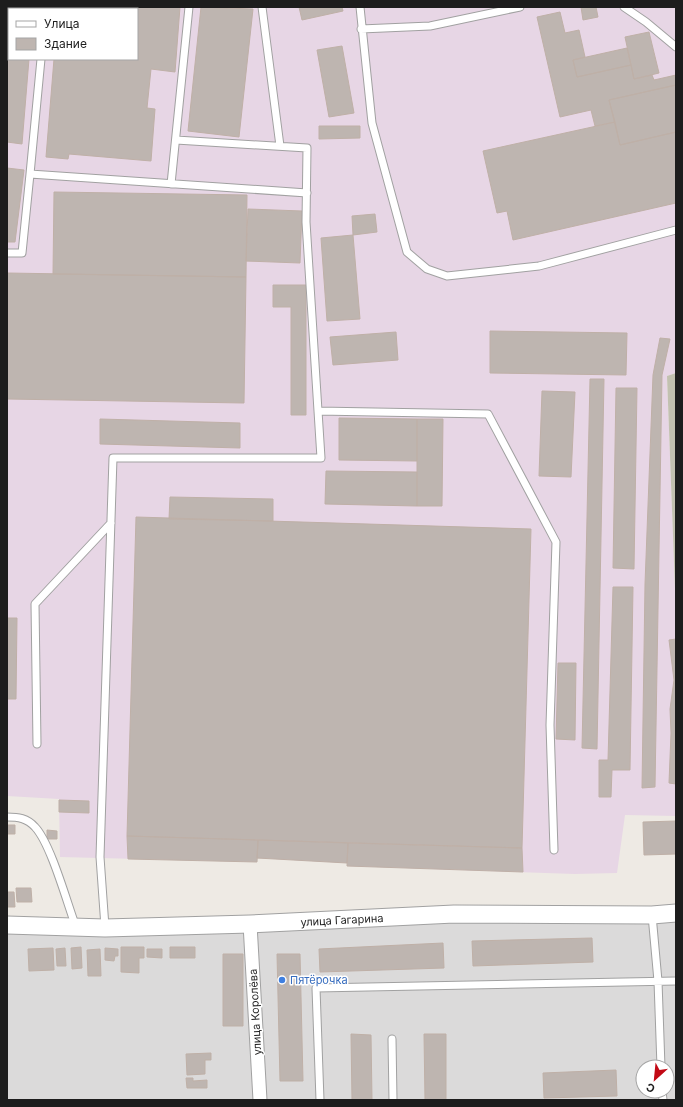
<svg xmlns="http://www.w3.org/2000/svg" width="683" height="1107" font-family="Inter,sans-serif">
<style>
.residential{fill:#dbdada;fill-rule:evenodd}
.industrial{fill:#e7d6e5;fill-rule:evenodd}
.construction{fill:#c2c1b0}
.building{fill:#beb5b0;stroke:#bfb0a7}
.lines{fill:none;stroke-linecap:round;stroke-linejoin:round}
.service-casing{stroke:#a1a1a1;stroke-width:9}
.minor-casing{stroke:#a1a1a1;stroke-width:15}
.tertiary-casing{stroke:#a1a1a1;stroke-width:19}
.service{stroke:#fff;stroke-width:7}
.minor{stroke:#fff;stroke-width:13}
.tertiary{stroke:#fff;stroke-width:17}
.shop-dot{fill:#3f7fe0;stroke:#fff;stroke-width:1.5}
.labels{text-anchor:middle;stroke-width:3;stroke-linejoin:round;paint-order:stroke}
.street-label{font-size:11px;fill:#1d1d1d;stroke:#fff}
.shop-label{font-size:11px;fill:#366cbe;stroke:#fff;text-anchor:start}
</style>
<rect width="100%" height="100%" fill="#eeeae4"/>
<!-- residential -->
<path class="residential" d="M676,913V1100H260L250,924ZM643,1067H667V1091H643Z
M243,931L259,1100H7V934Z"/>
<!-- industrial -->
<path class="industrial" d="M7,7H676V373L667,376L676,615V816L625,815L617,873L575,874L347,866V863L257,858V862L60,857L59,799L7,796ZM9,9H137V59H9Z"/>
<!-- construction -->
<path class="construction" d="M676,373V615L667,376Z"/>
<!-- building -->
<path class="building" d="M58,7H180L175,72L151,69L147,108L155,109L151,161L69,154L68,159L46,157L54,59H137V9H58Z
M201,7L253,9L239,137L188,131Z
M299,7H342L343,11L302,20Z
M581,7H596L598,17L583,20Z
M560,12L565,33L579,30L585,57L573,60L577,77L631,65L634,79L652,75L654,80L676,75V85L609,100L615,122L595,126L591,110L560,117L537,17Z
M7,27H9V59H29L22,144L7,142Z
M649,32L659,73L634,79L625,37Z
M342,46L354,113L329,117L317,50Z
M627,48L631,65L577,77L573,60Z
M676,85V132L620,145L609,100Z
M615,122L620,145L676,132V203L513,240L507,211L497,213L483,151Z
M319,126H360V138L319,139Z
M7,168L24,170L15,242H7Z
M54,192L247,195L246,277L53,274Z
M248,209L302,211L300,263L246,261Z
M375,214L377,232L353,235L352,216Z
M353,235L360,319L327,321L321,238Z
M7,273L246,277L244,403L7,399Z
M273,285H306V415H291V307H273Z
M490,331L627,333L626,375L490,373Z
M396,332L398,360L333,365L330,337Z
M660,338L670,339L662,375L655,787L642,788L645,584L653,375Z
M590,379H604L597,749L582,748Z
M616,388H637L634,569L613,568Z
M542,391L575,392L571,477L539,476Z
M339,418L417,419V461L339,460Z
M100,419L240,423V448L100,444Z
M417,419H443L442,506H417Z
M326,471L417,472V506L325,504Z
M170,497L273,499V521L169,519Z
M136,517L531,529L522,848L127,836Z
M613,587H633L630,770H612L611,797H599V760H608Z
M7,618H17L16,699H7Z
M676,639V784L669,783L671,733L670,709L674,680L669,640Z
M558,663H576L575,740L556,739Z
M59,800L89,801V813L59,812Z
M676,821V854L644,855L643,822Z
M7,825H15V834H7Z
M47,830L57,831V839H47Z
M127,836L258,840L257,862L128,859Z
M258,840L348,843L347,863L257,858Z
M348,843L522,848L523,872L347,866Z
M16,888H31L32,902H17Z
M7,892H14L15,907H7Z
M592,938L593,962L473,966L472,941Z
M443,943L444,968L320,972L319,949Z
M81,947L82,968L72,969L71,948Z
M121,947H144V958H139V973L121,972Z
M170,947H195V958H170Z
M53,948L54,970L29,971L28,949Z
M65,948L66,966H57L56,949Z
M105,948L118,949V956H115L114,961L105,960Z
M100,949L101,976H88L87,950Z
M147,949H162V958L147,957Z
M223,954H243V1026H223Z
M277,954H300L303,1081H280Z
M351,1034L371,1035L372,1100H352Z
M424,1034H446V1100H425Z
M211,1053V1060H205V1074L187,1075L186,1054Z
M616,1070L617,1096L544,1098L543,1073Z
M186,1078H193V1081L207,1080V1088H187Z"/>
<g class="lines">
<!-- service casing -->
<g class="service-casing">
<path id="service" d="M262,7L280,146
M360,7L372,123L407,252L427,269L447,276L539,266L676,230
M624,7L646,22L676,47
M45,9V7
M361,29L430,26L520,7
M30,174L41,59
M171,184L189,7
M7,253H22L30,174L307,193
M318,411L488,414L556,542L550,725L554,850
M37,744L35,604L111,523
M7,817C18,817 27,818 35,827C51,844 67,903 76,927
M652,915L658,981L661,1067
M105,927L100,857L113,458H321L306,222L307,148L176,140
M392,1039L393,1100
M662,1091L663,1100
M320,1100L316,988L676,981"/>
</g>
<!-- minor casing -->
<g class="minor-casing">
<path id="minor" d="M250,924L260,1100"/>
</g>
<!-- tertiary casing -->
<g class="tertiary-casing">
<path id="tertiary" d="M7,925L105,928L250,924L454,914L652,915L676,913"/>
</g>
<!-- service -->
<use href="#service" class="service"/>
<!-- minor -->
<use href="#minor" class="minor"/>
<!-- tertiary -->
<use href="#tertiary" class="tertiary"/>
</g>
<!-- markers -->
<circle class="shop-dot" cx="282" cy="980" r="4"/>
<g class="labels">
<!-- street labels -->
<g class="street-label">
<text transform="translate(342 920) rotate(-3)" y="4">улица Гагарина</text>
<text transform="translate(255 1012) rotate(-93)" y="4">улица Королёва</text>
</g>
<!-- shop labels -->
<g class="shop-label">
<text x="290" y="984">Пятёрочка</text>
</g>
</g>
<!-- border -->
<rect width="683" height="1107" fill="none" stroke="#1d1d1d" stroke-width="16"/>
<!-- legend -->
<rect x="8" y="8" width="130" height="52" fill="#ffffff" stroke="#a5a5a5"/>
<rect x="16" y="21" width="20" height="6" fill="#ffffff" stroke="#a5a5a5"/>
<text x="44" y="28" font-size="12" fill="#1d1d1d">Улица</text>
<rect x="16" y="38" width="20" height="12" fill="#beb5b0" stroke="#a5a5a5"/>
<text x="44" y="48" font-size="12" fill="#1d1d1d">Здание</text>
<!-- north arrow -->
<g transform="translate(655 1079) rotate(207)"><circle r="19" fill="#ffffff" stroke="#a5a5a5"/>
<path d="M0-3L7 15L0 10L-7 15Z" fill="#c20915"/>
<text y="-6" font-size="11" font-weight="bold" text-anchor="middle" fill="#1d1d1d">С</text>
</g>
</svg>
